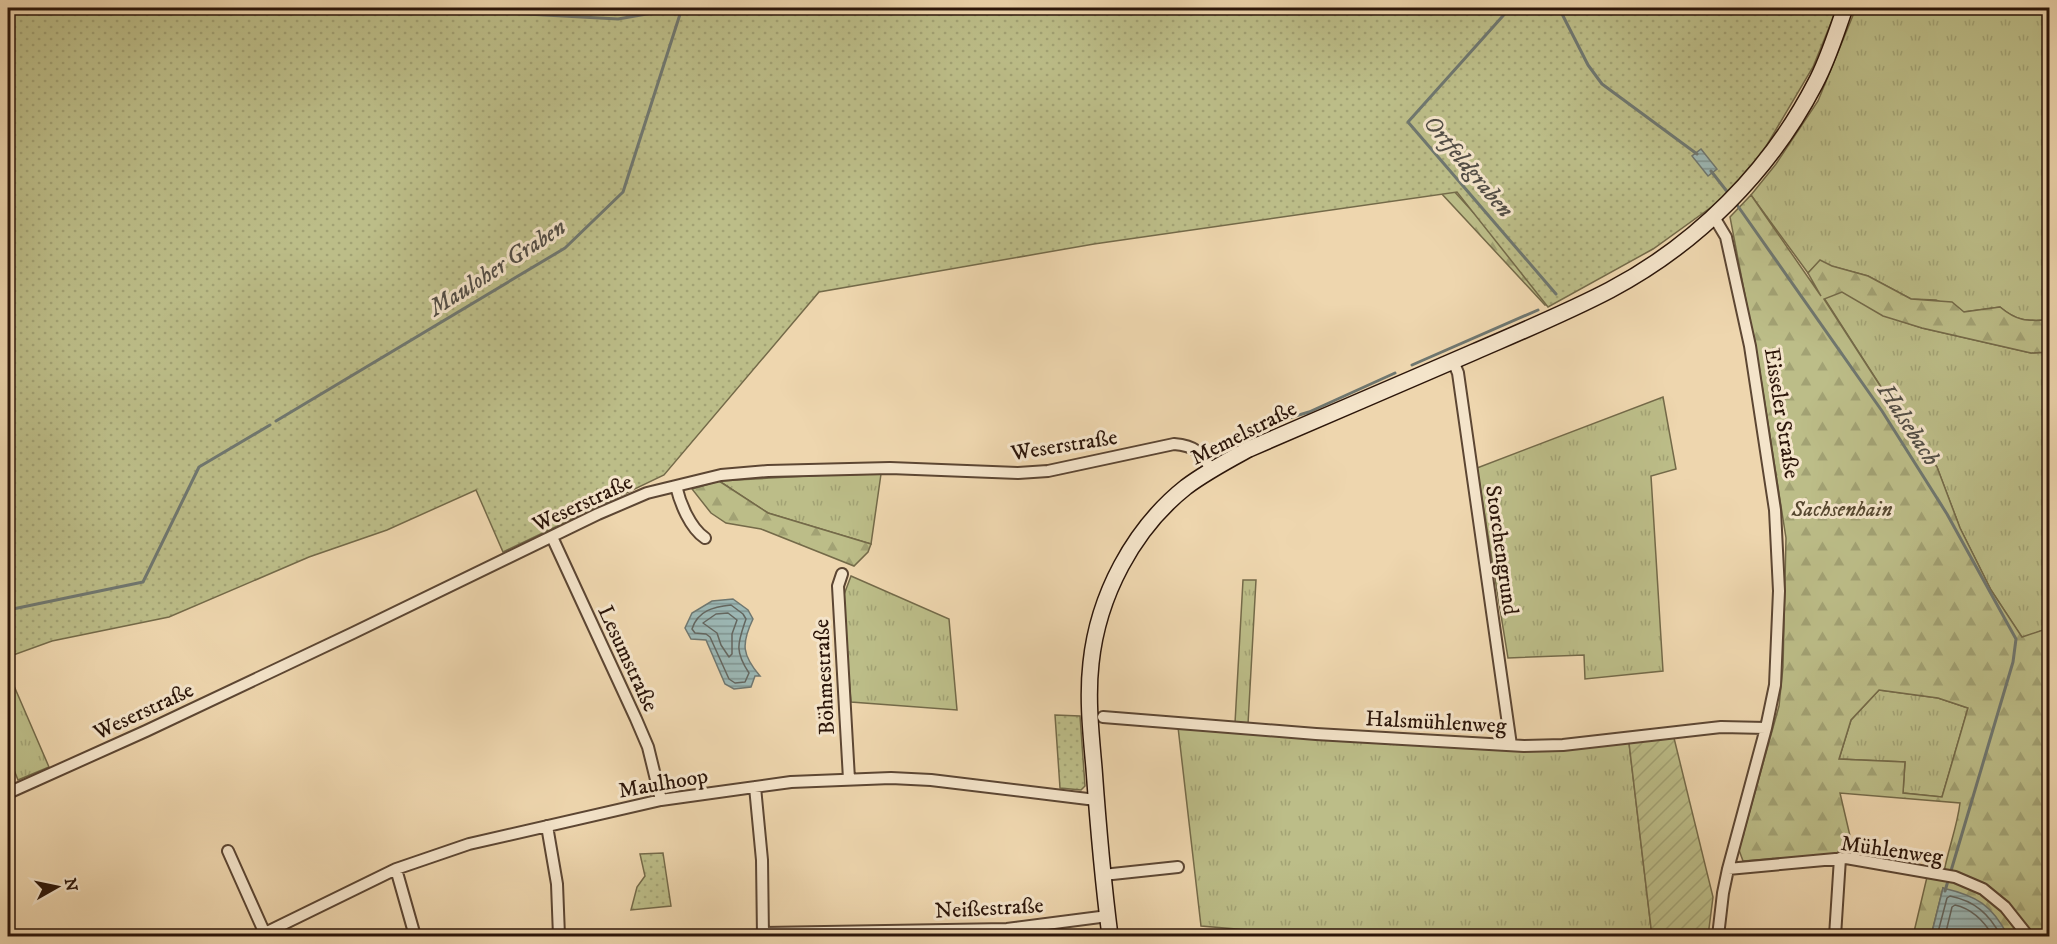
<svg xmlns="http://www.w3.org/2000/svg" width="2057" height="944" font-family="'IM FELL DW Pica',serif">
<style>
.grass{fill:url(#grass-tufts);stroke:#746a49;stroke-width:1.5}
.forest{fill:url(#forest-firs);stroke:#746a49;stroke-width:1.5;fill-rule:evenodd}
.park{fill:url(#park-dots);stroke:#746a49;stroke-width:1.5}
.garden{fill:url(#garden-furrows);stroke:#746a49;stroke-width:1.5}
.water{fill:url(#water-rules);stroke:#6f7770;stroke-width:1.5}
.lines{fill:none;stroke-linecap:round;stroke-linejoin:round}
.shore{stroke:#64665f;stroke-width:1.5}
.stream{stroke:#6f7770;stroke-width:3}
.street-casing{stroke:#5c4633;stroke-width:14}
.secondary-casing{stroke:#2c160a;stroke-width:18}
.street{stroke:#f4e4ca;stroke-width:10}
.secondary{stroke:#f4e4ca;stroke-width:15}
.labels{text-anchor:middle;stroke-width:6;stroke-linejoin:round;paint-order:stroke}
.street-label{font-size:22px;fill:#2c160a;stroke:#f4e4ca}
.park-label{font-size:22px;font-style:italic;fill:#574830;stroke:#f4e4ca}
.water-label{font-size:24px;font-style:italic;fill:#534e46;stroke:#f4e4ca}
</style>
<defs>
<pattern id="grass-tufts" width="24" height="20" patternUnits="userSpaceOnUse" patternTransform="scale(1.5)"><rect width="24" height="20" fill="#bcbd88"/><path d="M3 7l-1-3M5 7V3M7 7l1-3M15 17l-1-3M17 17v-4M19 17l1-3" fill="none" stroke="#a2a274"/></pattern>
<pattern id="forest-firs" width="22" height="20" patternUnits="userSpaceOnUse" patternTransform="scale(1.5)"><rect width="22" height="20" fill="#bcbd88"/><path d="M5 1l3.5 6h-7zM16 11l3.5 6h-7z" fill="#a2a274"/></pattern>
<pattern id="park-dots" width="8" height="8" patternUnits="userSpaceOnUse" patternTransform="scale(1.5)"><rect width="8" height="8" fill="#bcbd88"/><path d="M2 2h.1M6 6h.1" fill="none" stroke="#a2a274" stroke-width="1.8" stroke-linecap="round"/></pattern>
<pattern id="garden-furrows" width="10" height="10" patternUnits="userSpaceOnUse" patternTransform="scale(1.5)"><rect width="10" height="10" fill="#bcbd88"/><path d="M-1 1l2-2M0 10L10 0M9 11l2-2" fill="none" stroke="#a2a274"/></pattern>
<pattern id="water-rules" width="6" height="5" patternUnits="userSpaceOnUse" patternTransform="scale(1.5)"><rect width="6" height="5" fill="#9cb7b4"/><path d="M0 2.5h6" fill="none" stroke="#7f9491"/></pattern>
</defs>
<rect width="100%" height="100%" fill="#eed6ae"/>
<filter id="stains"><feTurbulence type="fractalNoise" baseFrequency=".00333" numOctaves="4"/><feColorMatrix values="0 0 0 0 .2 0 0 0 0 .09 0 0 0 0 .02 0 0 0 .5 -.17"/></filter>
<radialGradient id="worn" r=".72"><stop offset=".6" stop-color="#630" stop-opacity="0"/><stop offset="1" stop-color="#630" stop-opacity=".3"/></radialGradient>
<!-- grass -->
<path class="grass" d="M1856,8H2049V320C2027,321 2018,322 2000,307L1963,312L1936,300L1911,299L1868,276L1831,266L1820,261L1808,273L1751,195L1776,164L1818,101Z
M1842,291L1883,315L1922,328L2031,353L2049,352V628L2022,638L1991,590L1960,528L1937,467L1901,418L1824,298Z
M1663,397L1676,469L1651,476L1663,671L1585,679L1584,655L1508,658L1477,468Z
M881,474L871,544L768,513L719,481L826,475Z
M851,576L949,619L957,710L851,702L842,600Z
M1243,580H1256L1248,724L1235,723Z
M8,672L49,767L18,780L8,755Z
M1879,690L1938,698L1968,708L1942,797L1903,793L1905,762L1839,759L1851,720Z
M1178,727L1528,751L1629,743L1652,936H1320L1201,926Z"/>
<!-- forest -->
<path class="forest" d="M1452,189L1554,301L1545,305L1441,193Z
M1751,195L1821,296L1808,273L1820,260L1832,266L1868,276L1911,299L1952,302L1964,312L2000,307C2018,322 2027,321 2049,320V352L2031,353L1922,328L1883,316L1842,292L1824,299L1901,418L1937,467L1960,528L1991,590L2022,637L2049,628V936H2008L2004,929L1943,888L1931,936H1913L1927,877H1943C1947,852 1957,828 1960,803L1840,793L1854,853L1743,861L1739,850L1779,706L1783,667L1786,538L1761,379L1730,217ZM1879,690L1938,698L1968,708L1942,797L1903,793L1905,762L1839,759L1851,720Z
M719,481L768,513L871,544L868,552L854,566L761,529L726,523L711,513L692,489Z"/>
<!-- park -->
<path class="park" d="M8,8H1837L1813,67L1758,160L1724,198L1653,249L1548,307L1457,192L1094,244L819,292L664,475L503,552L476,490L387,530L309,557L169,617L52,641L8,657Z
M1055,715L1080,716L1085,786L1081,790L1060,788Z
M663,853L671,906L631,910L637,887L645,876L640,854Z"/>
<!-- garden -->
<path class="garden" d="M1674,738L1713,897L1708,936H1652L1629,743Z"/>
<!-- water -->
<path class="water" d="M1701,149L1717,169L1708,176L1692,156Z
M733,599L748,610L753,619C741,644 742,655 760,676H755L751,687L734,689L725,684L706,640L691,639L685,628L692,613L712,601Z
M1943,888C1977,896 1992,905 2008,936H1931Z"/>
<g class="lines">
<!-- shore -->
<path class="shore" d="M731,605L743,614L746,619C738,643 734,650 749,673L745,682L735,683L729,679L710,637L706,634L695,633L692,629C698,610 714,607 731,605Z
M728,613L737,620L732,634V654L729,657L721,645L717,633L703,623L716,614Z
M1937,936L1947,898L1950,896C1975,901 1989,914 2001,936
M1945,936L1952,907L1955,905C1973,909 1984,921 1993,936"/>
<!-- stream -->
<path class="stream" d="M1510,8L1408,122L1556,294
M1559,8L1588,65L1602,84L1697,154
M438,9L618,19L681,8
M1711,171L1729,194
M1735,202L1882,411L1947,514L2016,639L2013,662L1945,891
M1412,365L1538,310
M276,421L565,248L623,192L682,8
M1252,429L1309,412L1395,373
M8,610L143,582L199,467L270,425"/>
<!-- street casing -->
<g class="street-casing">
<path id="street" d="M1714,217L1726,237L1750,346L1775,510L1779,591L1775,685L1766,728L1728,869L1723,893L1718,936
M1453,361L1458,373L1511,745
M676,486C680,503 690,528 705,538
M552,537L636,719L648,747L661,800
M842,574L838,586L849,779
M1103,717L1316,734L1524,746L1563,745L1721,727L1766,728
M755,787L762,860L763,936
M8,793L146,731L353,633L598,514L647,493L721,475L768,471L890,468L1018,473L1048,471L1174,444C1196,446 1200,452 1211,469
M547,826L557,884L559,936
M228,851L266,936
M396,869L415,936
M1728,869L1846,858L1955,877L1983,889L2005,907L2028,936
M1103,875L1178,867
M764,933L1007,929L1108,916
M259,936L396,869L469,844L661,800L791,782L891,778L931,780L1096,800
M1835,936L1840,858"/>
</g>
<!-- secondary casing -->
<g class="secondary-casing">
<path id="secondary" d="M1110,936C1103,881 1098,824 1094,768C1091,734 1087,698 1091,663C1098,596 1133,529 1186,487C1206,472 1227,461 1249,449C1324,417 1399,384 1474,352C1520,332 1566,313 1610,290C1697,244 1770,171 1815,84C1828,60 1836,33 1845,8"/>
</g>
<!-- street -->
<use href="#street" class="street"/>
<!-- secondary -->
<use href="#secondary" class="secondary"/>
</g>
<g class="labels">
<!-- street labels -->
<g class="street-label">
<text transform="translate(1783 413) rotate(81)" y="8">Eisseler Straße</text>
<text transform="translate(1243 432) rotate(-27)" y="8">Memelstraße</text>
<text transform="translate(1064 444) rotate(-9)" y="8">Weserstraße</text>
<text transform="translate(582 502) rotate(-25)" y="8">Weserstraße</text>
<text transform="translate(1503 550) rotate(82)" y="8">Storchengrund</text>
<text transform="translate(629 658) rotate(65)" y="8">Lesumstraße</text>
<text transform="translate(823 677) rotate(-93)" y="8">Böhmestraße</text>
<text transform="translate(143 710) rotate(-25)" y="8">Weserstraße</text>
<text transform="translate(1436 721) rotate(3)" y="8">Halsmühlenweg</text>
<text transform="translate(663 782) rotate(-10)" y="8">Maulhoop</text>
<text transform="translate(1892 849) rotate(8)" y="8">Mühlenweg</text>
<text transform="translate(989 907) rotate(-3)" y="8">Neißestraße</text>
</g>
<!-- park labels -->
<g class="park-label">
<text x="1842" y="516">Sachsenhain</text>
</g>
<!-- water labels -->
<g class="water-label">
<text transform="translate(1469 166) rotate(50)" y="8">Ortfeldgraben</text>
<text transform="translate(497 267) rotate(-33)" y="8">Mauloher Graben</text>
<text transform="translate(1909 424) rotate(57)" y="8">Halsebach</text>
</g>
</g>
<!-- margin -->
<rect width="2057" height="944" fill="none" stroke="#eed6ae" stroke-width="30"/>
<rect x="9" y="9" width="2039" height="926" fill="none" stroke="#2c160a" stroke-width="3"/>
<rect x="15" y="15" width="2027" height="914" fill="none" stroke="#2c160a" stroke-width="1.5"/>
<!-- north arrow -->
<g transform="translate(57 887) rotate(81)" stroke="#f4e4ca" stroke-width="4.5" paint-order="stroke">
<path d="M0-4.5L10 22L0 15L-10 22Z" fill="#2c160a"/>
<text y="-9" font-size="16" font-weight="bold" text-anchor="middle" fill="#2c160a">N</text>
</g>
<rect width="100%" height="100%" filter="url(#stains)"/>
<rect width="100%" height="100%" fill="url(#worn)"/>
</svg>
